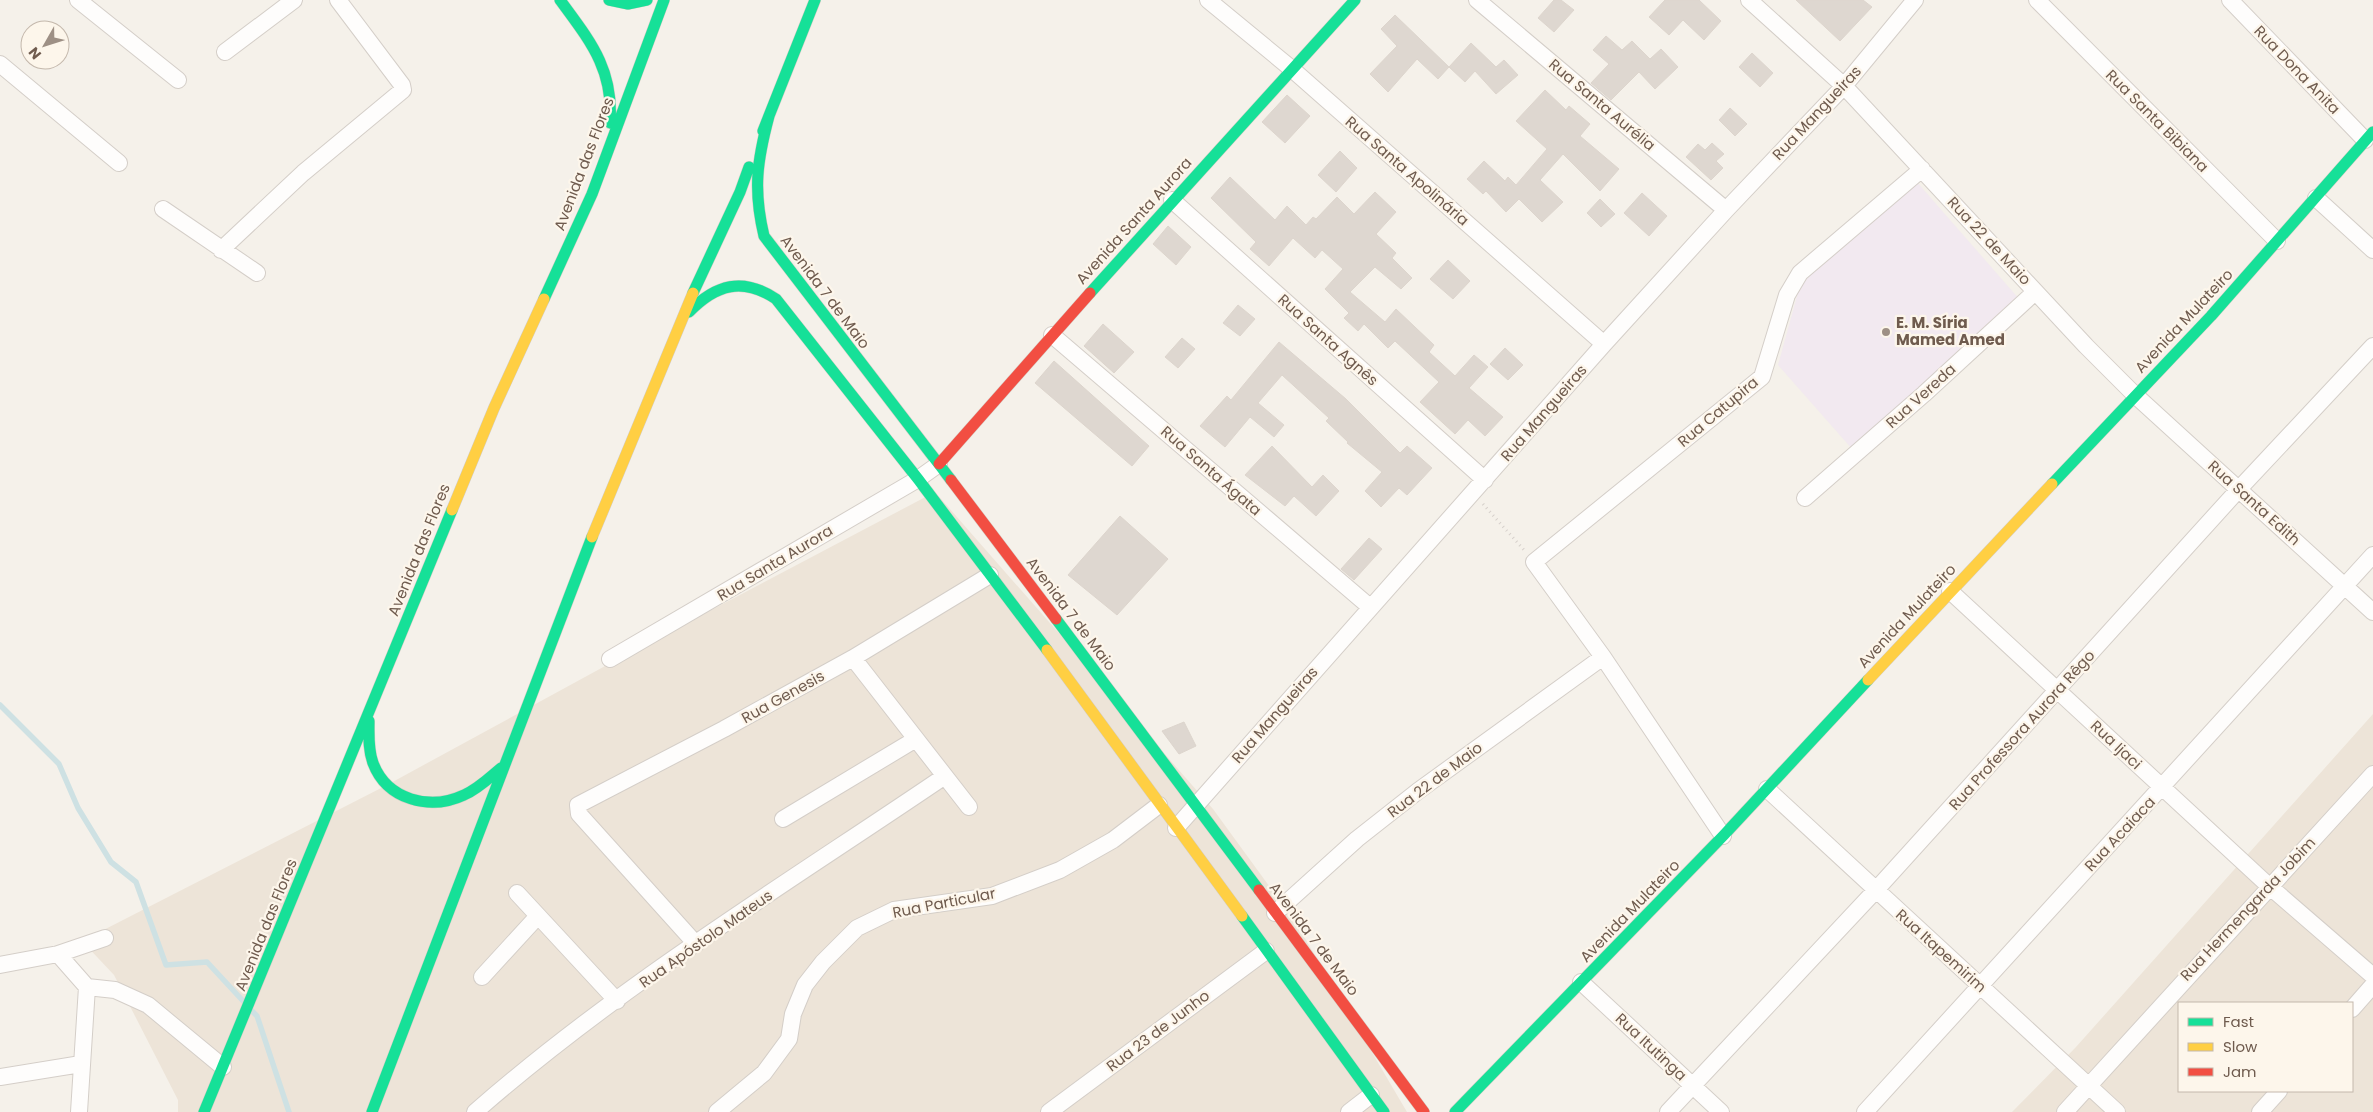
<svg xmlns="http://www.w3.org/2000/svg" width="2373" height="1112" font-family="Poppins,sans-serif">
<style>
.residential{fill:#ede4d8;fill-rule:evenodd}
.education{fill:#f2e9f0}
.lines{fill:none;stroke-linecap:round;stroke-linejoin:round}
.stream{stroke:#cee1e3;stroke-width:5.5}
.building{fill:#ded7d0;stroke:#ddd5cd}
.street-casing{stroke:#d4cec8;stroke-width:18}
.fast-casing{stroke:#d3cdc5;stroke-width:12}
.slow-casing{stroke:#d3cdc5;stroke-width:12}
.jam-casing{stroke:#d3cdc5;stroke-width:12}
.path{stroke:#d6d0cb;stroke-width:3;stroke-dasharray:1 4;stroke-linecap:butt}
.street{stroke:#fefdfc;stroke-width:16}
.fast{stroke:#16e098;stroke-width:11}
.slow{stroke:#ffcf43;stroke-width:11}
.jam{stroke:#f24e42;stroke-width:11}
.poi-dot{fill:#9e9085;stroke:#fdf6eb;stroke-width:2}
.labels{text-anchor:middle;stroke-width:4.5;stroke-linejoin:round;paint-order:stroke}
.street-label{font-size:15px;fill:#6f5b4e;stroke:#fdf6eb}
.poi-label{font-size:15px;font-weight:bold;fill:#6f5b4e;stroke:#fdf6eb;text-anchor:start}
</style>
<rect width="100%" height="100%" fill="#f5f1ea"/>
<!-- residential -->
<path class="residential" d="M935,492L1213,809L1296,923L1407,1112H178V1100L114,975L82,941L387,785L607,665Z
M2373,714V1112H2012L2076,1047ZM2179,1003H2352V1091H2179Z"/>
<!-- education -->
<path class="education" d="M1916,181L2020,300L1853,450L1778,365L1802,278Z"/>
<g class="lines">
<!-- stream -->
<path class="stream" d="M0,705L59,764L78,808L111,862L136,882L166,965L207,962L244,1002
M252,1011L257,1016L289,1112"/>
</g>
<!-- building -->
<path class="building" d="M1554,0H1561L1574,10L1554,32L1538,18Z
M1665,0H1699L1721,21L1704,40L1683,20L1669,35L1649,17Z
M1796,0H1863L1872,7L1840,41Z
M1395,15L1449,67L1438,79L1417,59L1388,92L1370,74L1397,46L1381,29Z
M1606,36L1622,50L1632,41L1650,59L1661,49L1678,67L1655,89L1639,72L1611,100L1591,83L1609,64L1593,50Z
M1471,43L1496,67L1504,60L1518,75L1496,94L1475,71L1465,82L1449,67Z
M1752,53L1773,73L1760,87L1739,67Z
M1545,90L1566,110L1569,106L1590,124L1580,136L1619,169L1600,191L1563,154L1540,180L1563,202L1542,222L1519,199L1506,212L1486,191L1483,194L1467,179L1484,161L1505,181L1508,177L1516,185L1547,149L1516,121Z
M1287,95L1310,116L1285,143L1262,122Z
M1730,108L1747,124L1735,136L1719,120Z
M1712,143L1724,154L1716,161L1723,168L1711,180L1686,157L1698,144L1705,150Z
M1340,151L1357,168L1336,192L1318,175Z
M1230,177L1275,220L1287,206L1306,225L1313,217L1316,219L1337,197L1354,214L1375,192L1396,212L1376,234L1396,253L1392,258L1412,278L1401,289L1375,267L1350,292L1385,322L1396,309L1434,345L1429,352L1455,376L1474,355L1488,367L1469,388L1503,417L1485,436L1468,420L1455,434L1420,402L1439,382L1395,341L1388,348L1364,324L1358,331L1344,318L1349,313L1325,289L1343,269L1322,250L1315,258L1293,238L1269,266L1250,249L1256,242L1211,198Z
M1642,193L1667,216L1649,236L1624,213Z
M1600,199L1615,214L1601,227L1587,213Z
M1168,226L1191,247L1176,265L1153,244Z
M1448,260L1470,281L1453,299L1430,279Z
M1238,305L1255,319L1240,336L1223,323Z
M1103,324L1134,352L1114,373L1084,346Z
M1182,338L1195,349L1178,368L1165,357Z
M1279,342L1346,399L1400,453L1407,446L1432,468L1407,495L1399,488L1381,507L1365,491L1382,472L1347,443L1348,442L1326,421L1329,418L1282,375L1258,403L1284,425L1274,437L1250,417L1225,447L1200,426L1227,396L1231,400Z
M1505,348L1523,365L1508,380L1490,364Z
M1054,361L1149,446L1132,466L1035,383Z
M1272,446L1312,487L1323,475L1339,491L1316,516L1294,496L1285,506L1245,475Z
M1120,516L1168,559L1117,615L1068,575Z
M1369,538L1382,549L1354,580L1341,569Z
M1184,722L1196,746L1179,754L1162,731Z"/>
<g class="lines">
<!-- street casing -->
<g class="street-casing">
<path id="street" d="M78,0L178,80
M1208,0L1293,70L1604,344
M1477,0L1726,210
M1749,0L1844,86L2086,346L2135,395L2373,612
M2037,0L2277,241
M2230,0L2365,140
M225,52L294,0
M0,64L119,163
M2316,198L2373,250
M1172,200L1485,480
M163,209L257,273
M221,250L303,173L403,90L402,85L338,0
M1052,335L1370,607
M1805,498L1924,394L2035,292
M1950,591L2269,886L2373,976
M853,658L969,807
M610,659L918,479L939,464
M1767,789L2117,1112
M783,819L916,739
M1176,828L1604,344L1726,210L1844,86L1915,0
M1723,836L1603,657L1534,562L1762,377L1787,295L1800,273L1922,169
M517,893L617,1001
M1275,913L1357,839L1418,791L1603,657
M696,944L579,814L578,805L724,729L853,658L990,575
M58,954L87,987L79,1112
M0,965L58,954L105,938
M482,977L537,917
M1581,982L1721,1112
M87,987L115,990L148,1005L223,1067
M2352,1009L2373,985
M0,1077L81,1064
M475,1112C620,985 786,884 945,776
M717,1112L764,1073L789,1039L793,1014L805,985L823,962L857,928L894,910L992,896L1060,870L1113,840L1159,805
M1049,1112L1266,951
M1349,1112L1371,1095
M1668,1112L1875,891L2239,489L2373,346
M1865,1112L2373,555
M2065,1112L2373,774
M2260,1112L2279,1091"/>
</g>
<!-- fast casing -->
<g class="fast-casing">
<path id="fast" d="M560,0C590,41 614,69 610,123
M609,0L628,4L647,0
M769,116C757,161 753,190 764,236L951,480
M763,131L815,0
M693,293L740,192L749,167
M1090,293L1355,0
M544,299L592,194L664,0
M689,312C716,284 743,277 776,299L918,479L1047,650
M2052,484L2211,316L2373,132
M1056,619L1259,890
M369,721C369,735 368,750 373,763C387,800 430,811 464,795C478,789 489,778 501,768
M1242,916L1384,1112
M204,1112L452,510
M372,1112L592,537
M1455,1112L1723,836L1868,680"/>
</g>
<!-- slow casing -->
<g class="slow-casing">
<path id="slow" d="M452,510L494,408L544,299
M592,537L693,293
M1047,650L1242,916
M1868,680L2052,484"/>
</g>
<!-- jam casing -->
<g class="jam-casing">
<path id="jam" d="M939,464L1090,293
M951,480L1056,619
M1259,890L1424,1112"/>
</g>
<!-- path -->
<path class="path" d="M1483,504L1524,550"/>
<!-- street -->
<use href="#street" class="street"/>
<!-- fast -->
<use href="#fast" class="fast"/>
<!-- slow -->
<use href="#slow" class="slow"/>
<!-- jam -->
<use href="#jam" class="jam"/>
</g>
<!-- markers -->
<circle class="poi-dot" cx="1886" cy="332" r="5"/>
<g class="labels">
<!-- street labels -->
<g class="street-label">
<text transform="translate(2297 70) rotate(46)" y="5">Rua Dona Anita</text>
<text transform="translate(1602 105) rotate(40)" y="5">Rua Santa Aurélia</text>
<text transform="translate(1817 113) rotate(-47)" y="5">Rua Mangueiras</text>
<text transform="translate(2157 121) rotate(45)" y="5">Rua Santa Bibiana</text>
<text transform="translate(584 164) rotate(-69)" y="5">Avenida das Flores</text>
<text transform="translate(1407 171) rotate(41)" y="5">Rua Santa Apolinária</text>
<text transform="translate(1134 221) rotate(-48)" y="5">Avenida Santa Aurora</text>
<text transform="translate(1989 241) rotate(47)" y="5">Rua 22 de Maio</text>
<text transform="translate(825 292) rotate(53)" y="5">Avenida 7 de Maio</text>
<text transform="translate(2184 321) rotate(-47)" y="5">Avenida Mulateiro</text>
<text transform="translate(1328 340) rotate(42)" y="5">Rua Santa Agnês</text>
<text transform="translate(1921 396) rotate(-42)" y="5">Rua Vereda</text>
<text transform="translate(1718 412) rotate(-40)" y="5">Rua Catupira</text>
<text transform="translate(1544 413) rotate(-49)" y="5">Rua Mangueiras</text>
<text transform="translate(1211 471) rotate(41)" y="5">Rua Santa Ágata</text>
<text transform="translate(2254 503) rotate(42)" y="5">Rua Santa Edith</text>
<text transform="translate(419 550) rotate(-68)" y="5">Avenida das Flores</text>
<text transform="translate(775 563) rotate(-31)" y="5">Rua Santa Aurora</text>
<text transform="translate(1071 614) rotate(53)" y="5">Avenida 7 de Maio</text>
<text transform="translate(1907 616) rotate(-47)" y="5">Avenida Mulateiro</text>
<text transform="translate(783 697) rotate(-29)" y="5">Rua Genesis</text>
<text transform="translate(1275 715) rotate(-49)" y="5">Rua Mangueiras</text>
<text transform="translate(2022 730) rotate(-48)" y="5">Rua Professora Aurora Rêgo</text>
<text transform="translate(2116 745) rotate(43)" y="5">Rua Ijaci</text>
<text transform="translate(1435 780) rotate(-37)" y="5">Rua 22 de Maio</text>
<text transform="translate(2120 834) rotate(-47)" y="5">Rua Acaiaca</text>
<text transform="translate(944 903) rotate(-11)" y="5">Rua Particular</text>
<text transform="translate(2248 909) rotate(-47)" y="5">Rua Hermengarda Jobim</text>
<text transform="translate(1630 911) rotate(-46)" y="5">Avenida Mulateiro</text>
<text transform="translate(266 925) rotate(-68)" y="5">Avenida das Flores</text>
<text transform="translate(706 939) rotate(-35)" y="5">Rua Apóstolo Mateus</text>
<text transform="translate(1314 939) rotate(53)" y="5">Avenida 7 de Maio</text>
<text transform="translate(1941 951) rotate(42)" y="5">Rua Itapemirim</text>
<text transform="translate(1158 1031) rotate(-37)" y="5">Rua 23 de Junho</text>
<text transform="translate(1651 1047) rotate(43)" y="5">Rua Itutinga</text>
</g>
<!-- poi labels -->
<g class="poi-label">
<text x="1896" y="328">E. M. Síria<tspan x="1896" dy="17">Mamed Amed</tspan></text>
</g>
</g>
<!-- legend -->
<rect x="2178" y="1002" width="175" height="90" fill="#fdf6eb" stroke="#c4b8ac"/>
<rect x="2188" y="1018" width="25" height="8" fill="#16e098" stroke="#c4b8ac"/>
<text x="2223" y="1027" font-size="15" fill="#6f5b4e">Fast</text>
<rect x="2188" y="1043" width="25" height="8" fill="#ffcf43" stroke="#c4b8ac"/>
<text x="2223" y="1052" font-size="15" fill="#6f5b4e">Slow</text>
<rect x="2188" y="1068" width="25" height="8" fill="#f24e42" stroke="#c4b8ac"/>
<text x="2223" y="1077" font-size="15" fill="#6f5b4e">Jam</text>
<!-- north arrow -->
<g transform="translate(45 45) rotate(231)"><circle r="24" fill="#fdf6eb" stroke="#c4b8ac"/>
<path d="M0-4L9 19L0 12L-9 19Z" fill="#9e9085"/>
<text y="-8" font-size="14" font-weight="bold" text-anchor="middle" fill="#6f5b4e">N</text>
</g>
</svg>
